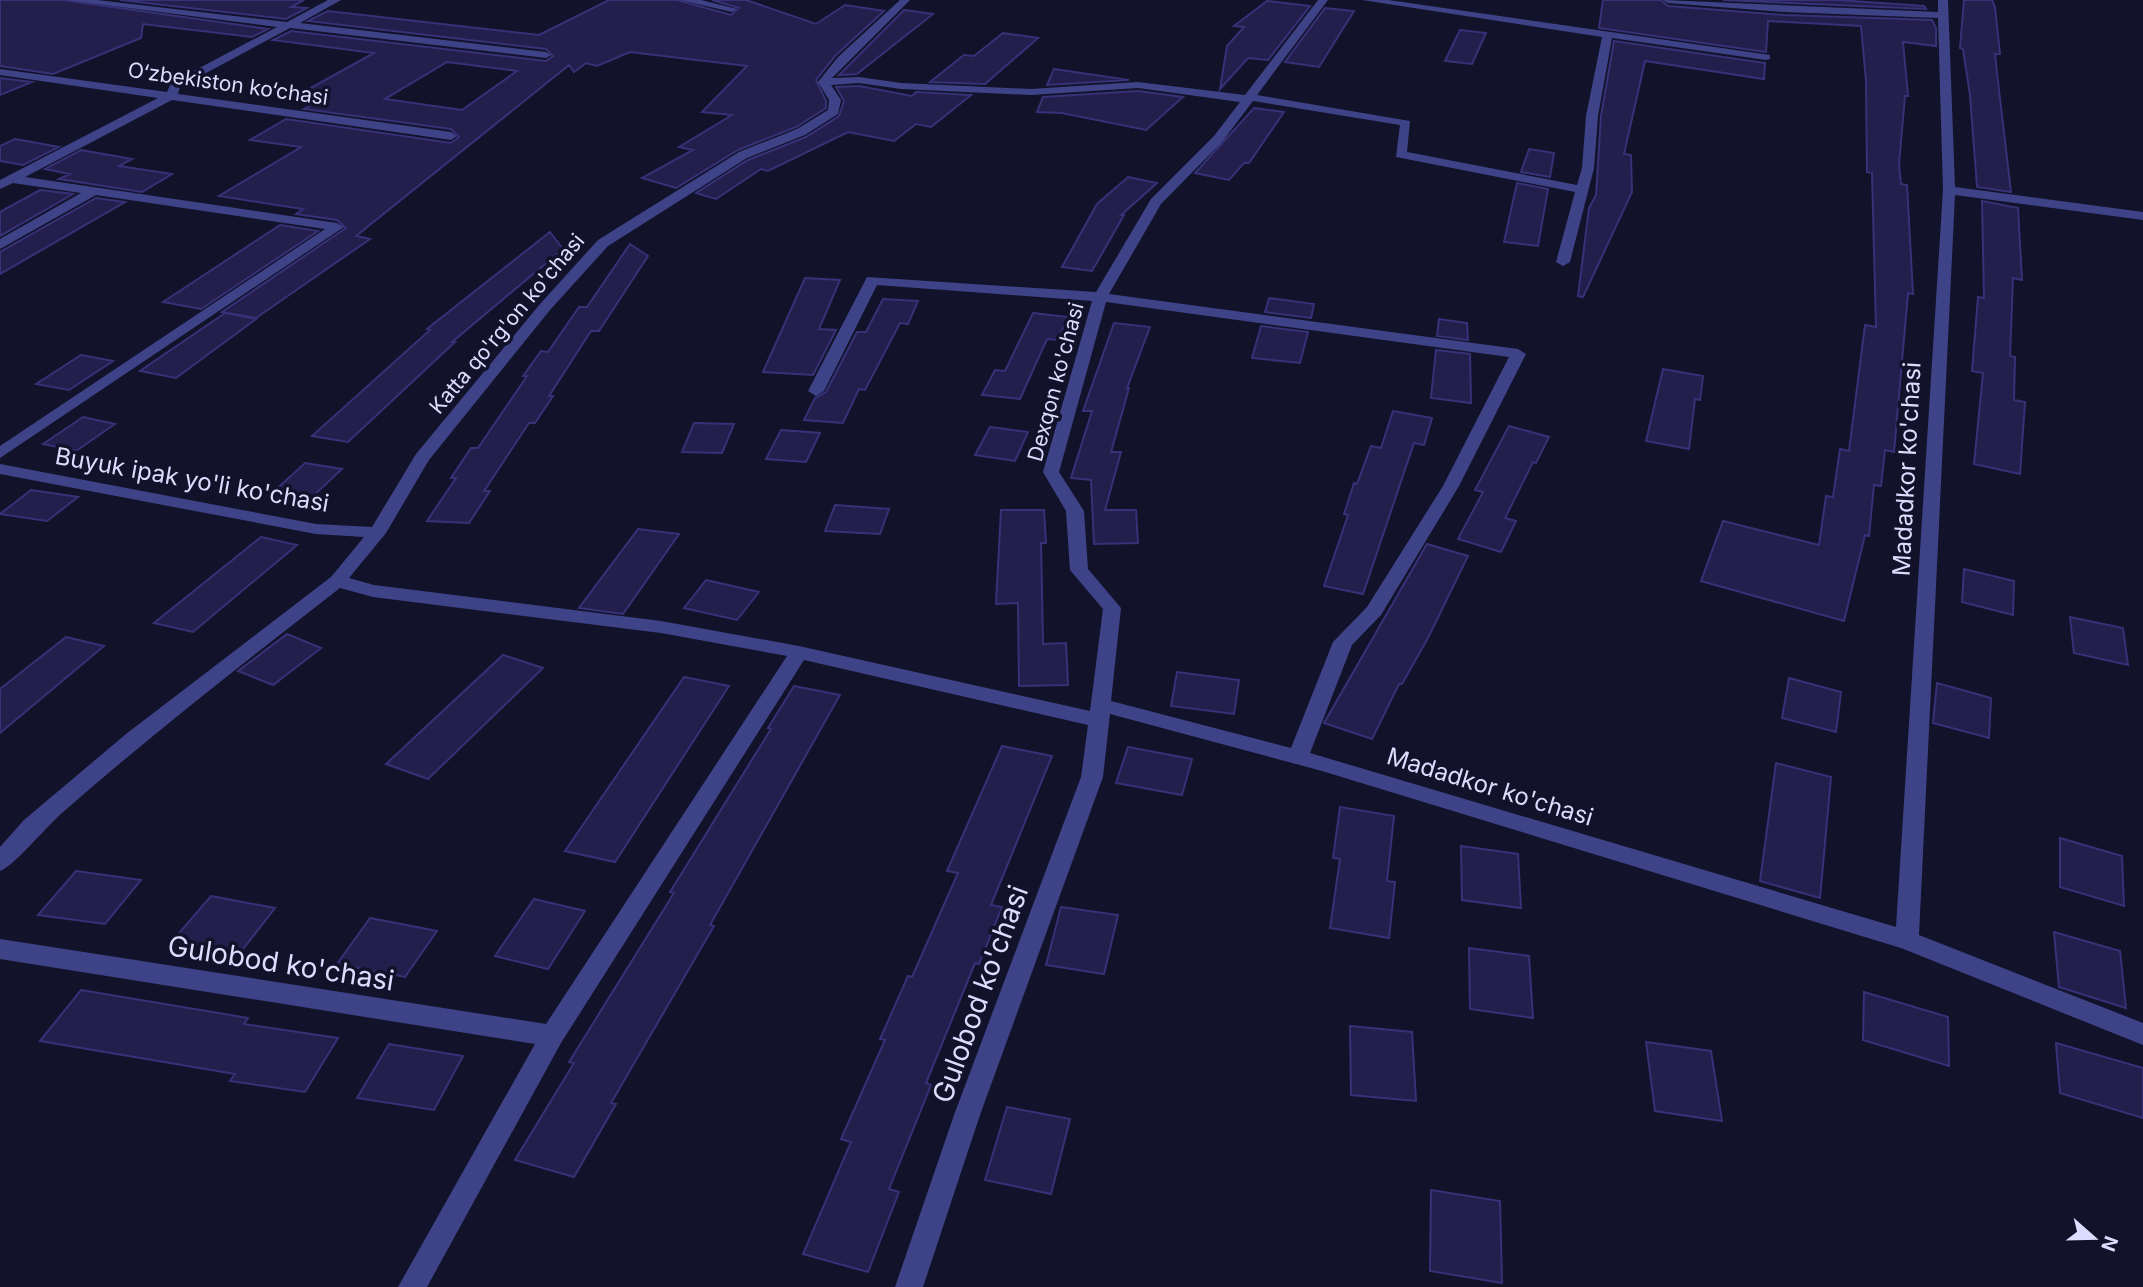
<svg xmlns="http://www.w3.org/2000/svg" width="2143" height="1287" font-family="Inter,sans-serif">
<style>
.building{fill:#231e4b;stroke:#373177;stroke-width:2;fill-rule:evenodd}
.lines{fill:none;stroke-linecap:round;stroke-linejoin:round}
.minor{fill:#3e4388;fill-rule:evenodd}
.labels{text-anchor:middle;stroke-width:7;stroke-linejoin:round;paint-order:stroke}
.far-street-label{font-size:21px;fill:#dcdcfe;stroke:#13122b}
.street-label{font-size:24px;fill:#dcdcfe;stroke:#13122b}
.near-street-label{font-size:28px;fill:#dcdcfe;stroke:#13122b}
</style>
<rect width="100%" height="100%" fill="#13122b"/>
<!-- building -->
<path class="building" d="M0,0H63L268,29L252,37L143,24L141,38L53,74L0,66Z
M120,0H304L291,7L307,8L286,19Z
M609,0H677L731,15L739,8L712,0H746L816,24L845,5L884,11L836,55L816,80L826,101V108L796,127L738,150L676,188L642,178L693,150L679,147L732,115L702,112L747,66L630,52L597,66L586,63L574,72L569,65L356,236L370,239L256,318L222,312L346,228L337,220L296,214L303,209L219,196L301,147L250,140L286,119L451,143L459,137L451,129L304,109L313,104L289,100L374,53L273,40L291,31L546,61L553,56L546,49L308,21L328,11L539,35ZM447,62L517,71L462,110L385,99Z
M1603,0H1661L1668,6L1784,15L1932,20L1936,28V46L1903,42L1908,96H1905L1899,164L1901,184L1907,185L1913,294L1908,293L1894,452L1885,450L1881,486L1874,485L1869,536L1865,535L1844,621L1701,581L1723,521L1819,545L1826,496L1833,497L1840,449L1849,451L1865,325L1876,327L1872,173L1867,172L1866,81L1861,26L1768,21L1766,52L1599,28Z
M1723,0H1838L1924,6L1926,9Z
M1964,0H1992L1995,7L2000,54H1995L1997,73L2011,192L1977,187L1970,95L1963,49L1960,48Z
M1267,1L1310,6L1268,60L1248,58L1220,89L1227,46L1244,27L1234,26Z
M1325,8L1354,11L1319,67L1285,62Z
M904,10L933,14L857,74L839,75Z
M1460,30L1486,33L1472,64L1445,61Z
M1003,33L1038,38L985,84L930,82L964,55L974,56Z
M1614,41L1765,63L1764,79L1645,61L1624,154L1631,155L1632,192L1583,297L1578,296L1589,208L1596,195L1601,116Z
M1054,69L1129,80L1047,85Z
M0,78L32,82L0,95Z
M859,86L912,96L916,92L971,95L931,127L916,124L894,141L848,132L768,171L761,169L716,199L696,193L748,160L806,137L839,116L844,101L836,87Z
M1138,91L1183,97L1146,130L1062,113L1037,112L1043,97Z
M1254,108L1284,112L1249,163H1244L1229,180L1195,173Z
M15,139L59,147L23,165L0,161V146Z
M1529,149L1554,153L1550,177L1521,172Z
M81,150L132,159L119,166L172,174L142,192L59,179L70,174L45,169Z
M1128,177L1157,183L1121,215H1124L1092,271L1062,267L1097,204Z
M1517,183L1548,189L1538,246L1504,242Z
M40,190L73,194L0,236V212Z
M96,198L125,202L0,274V252Z
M1982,201L2018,208L2022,280L2013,278L2010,356L2015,357L2014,400L2025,402L2020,474L1974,464L1983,373L1972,371L1978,297L1984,298Z
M280,225L318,231L201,309L163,302Z
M550,232L563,249L452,342H455L348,442L312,436L430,330L427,329Z
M630,244L648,256L599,331H591L549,396H553L535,423H529L484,491H490L469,523L427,521L456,478H451L471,448H478L527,376H523L541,351L548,352L579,307H587Z
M805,278L840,280L819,329L836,330L813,375L763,372Z
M1269,298L1314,304L1311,318L1265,312Z
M883,299L918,301L908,324L900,323L865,390L859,389L843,423L804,420L815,398L826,392L857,332H866Z
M225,313L256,319L176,378L140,371Z
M1033,313L1068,317L1058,340L1047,339L1020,399L982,395L995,370L1005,371Z
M1439,319L1467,323L1468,340L1437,336Z
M1114,323L1150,327L1127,388H1129L1111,452H1121L1105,510H1136L1138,543L1094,544L1091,480L1071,478L1092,411H1083Z
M1261,326L1308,332L1300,363L1252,358Z
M1436,350L1470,354L1471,403L1431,398Z
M81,355L113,361L69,390L36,384Z
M1663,369L1703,376L1700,400L1695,399L1689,449L1646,441Z
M1393,411L1432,418L1424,445L1414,443L1363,594L1324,586L1348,515L1344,514L1354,483L1357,484L1371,446L1381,448Z
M83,417L115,424L76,451L43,444Z
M694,423L734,424L722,453L682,452Z
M1509,426L1549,437L1536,463L1533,462L1505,518L1516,521L1501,552L1458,539L1483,492L1475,490Z
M990,427L1028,432L1015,461L975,455Z
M781,430L820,433L806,462L766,459Z
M305,463L342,469L310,499L272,493Z
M31,490L78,497L47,521L0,514Z
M835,505L889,509L880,534L825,531Z
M1001,510H1044L1046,543H1041L1043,644L1066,643L1068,685L1019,686L1018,603L996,604Z
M638,529L679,534L623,614L579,608Z
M261,537L297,545L193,632L154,623Z
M1427,544L1468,556L1428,638L1402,684H1399L1372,739L1324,723Z
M1964,569L2014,581L2013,615L1962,602Z
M706,580L759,592L737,620L684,608Z
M2070,617L2123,628L2128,665L2074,653Z
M287,634L321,648L273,685L238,671Z
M66,637L104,646L0,733V689Z
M503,655L543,668L428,779L386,764Z
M1177,672L1239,680L1234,714L1171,706Z
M684,677L729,686L615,862L565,851Z
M1789,678L1841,692L1836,732L1782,718Z
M1937,683L1991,698L1989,738L1933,723Z
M794,686L840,695L710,925L714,926L611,1103L616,1104L574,1177L515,1160L574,1063L569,1062L674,893L670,892L771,729L768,728Z
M1002,746L1052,756L991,905L1002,907L979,964L975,963L926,1083L931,1085L889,1189L899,1192L868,1272L803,1254L851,1142L841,1139L885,1040L880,1039L908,976L912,977L958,873L947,871Z
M1128,747L1192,759L1182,795L1116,783Z
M1776,763L1831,777L1820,898L1760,881Z
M1340,807L1394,816L1387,881L1395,882L1389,938L1330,928L1340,859L1333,858Z
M2060,838L2122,856L2124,906L2060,887Z
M1461,846L1518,854L1521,908L1462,900Z
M76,871L141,880L105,924L38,915Z
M211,896L275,908L240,953L173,940Z
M534,899L585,911L548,969L495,956Z
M1061,907L1118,915L1104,974L1046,965Z
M370,918L437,931L405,977L337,964Z
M2054,932L2120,951L2126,1008L2059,987Z
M1469,948L1529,956L1533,1018L1470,1009Z
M81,990L248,1018L244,1024L338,1038L305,1092L230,1081L235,1074L40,1041Z
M1864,992L1948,1017L1949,1066L1863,1040Z
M1350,1026L1412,1032L1416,1101L1351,1095Z
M1646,1042L1711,1051L1722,1121L1655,1111Z
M2056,1043L2143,1068V1118L2060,1093Z
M389,1044L463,1056L434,1110L357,1098Z
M1007,1107L1070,1119L1051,1194L985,1180Z
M1431,1190L1500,1201L1502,1283L1430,1271Z"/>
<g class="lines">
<!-- minor -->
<path class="minor" d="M66,0H97L287,22L328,0H341L300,23L546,52L551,55L546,58L290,28L180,87L178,94L451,132L457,136L451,140L172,100L25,177L337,223L344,227L0,458V446L325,229L96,195L0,249V239L81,193L13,183L0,189V180L158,98L0,75V69L167,92L171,83L277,27Z
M680,0H701L737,9L732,12Z
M900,0H910L832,78L859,77L901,83L1031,89L1138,82L1245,95L1318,0H1328L1257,95L1410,121L1407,152L1577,185L1582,168L1586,116L1602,37L1362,0H1388L1770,55V59L1766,60L1612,38L1598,116L1594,168L1570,262L1563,266L1556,262L1575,192L1396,157L1400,125L1253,101L1222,142L1161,204L1109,294L1518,349L1526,354L1459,486L1381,615L1352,645L1310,753L1896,927L1943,190L1938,18L1784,12L1668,3L1663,0L1938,12V0H1948L1955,187L2143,212V220L1955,195L1919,935L2143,1023V1045L1901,948L1322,771L1110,714L1103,777L980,1115L923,1287H895L954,1115L1081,777L1088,725L804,660L561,1043L427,1287H398L535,1044L0,959V939L546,1024L787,656L661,633L373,597L340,588C246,661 152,734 62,813C47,826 14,866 0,871V847L24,820L126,734L331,577L364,537L316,534L0,474V464L316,524L372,527L416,454L540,304L598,240L739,152L797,129L828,110L829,100L818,82L838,57ZM859,83L901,89L1031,95L1138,88L1240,102L1214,136L1151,199L1096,292L867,277L808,391L816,396L824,391L877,285L1092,301L1043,472L1066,511L1070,570L1103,609L1090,711L799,646L661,621L374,585L349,578L386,533L429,460L550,310L608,246L747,158L805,135L838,114L841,100L831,85ZM1106,302L1509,357L1443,486L1367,607L1333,642L1291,748L1111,701L1121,608L1088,569L1084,511L1059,472Z"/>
</g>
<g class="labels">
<!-- far-street labels -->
<g class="far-street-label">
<text transform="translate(228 84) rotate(8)" y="7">O‘zbekiston ko‘chasi</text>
<text transform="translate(507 324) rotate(-50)" y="7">Katta qo'rg'on ko'chasi</text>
<text transform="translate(1056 382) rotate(-75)" y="7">Dexqon ko'chasi</text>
</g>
<!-- street labels -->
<g class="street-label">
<text transform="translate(1907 469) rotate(-87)" y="8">Madadkor ko'chasi</text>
<text transform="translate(192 480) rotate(10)" y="8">Buyuk ipak yo'li ko'chasi</text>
<text transform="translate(1490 787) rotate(17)" y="8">Madadkor ko'chasi</text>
</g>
<!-- near-street labels -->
<g class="near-street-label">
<text transform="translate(281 963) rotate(9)" y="10">Gulobod ko'chasi</text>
<text transform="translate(980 994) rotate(-70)" y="10">Gulobod ko'chasi</text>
</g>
</g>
<!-- north arrow -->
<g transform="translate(2094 1238) rotate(110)" stroke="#13122b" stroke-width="5" paint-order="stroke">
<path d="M0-5L12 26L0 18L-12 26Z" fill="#dcdcfe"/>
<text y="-10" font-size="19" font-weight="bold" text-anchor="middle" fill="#dcdcfe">N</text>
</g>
</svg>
